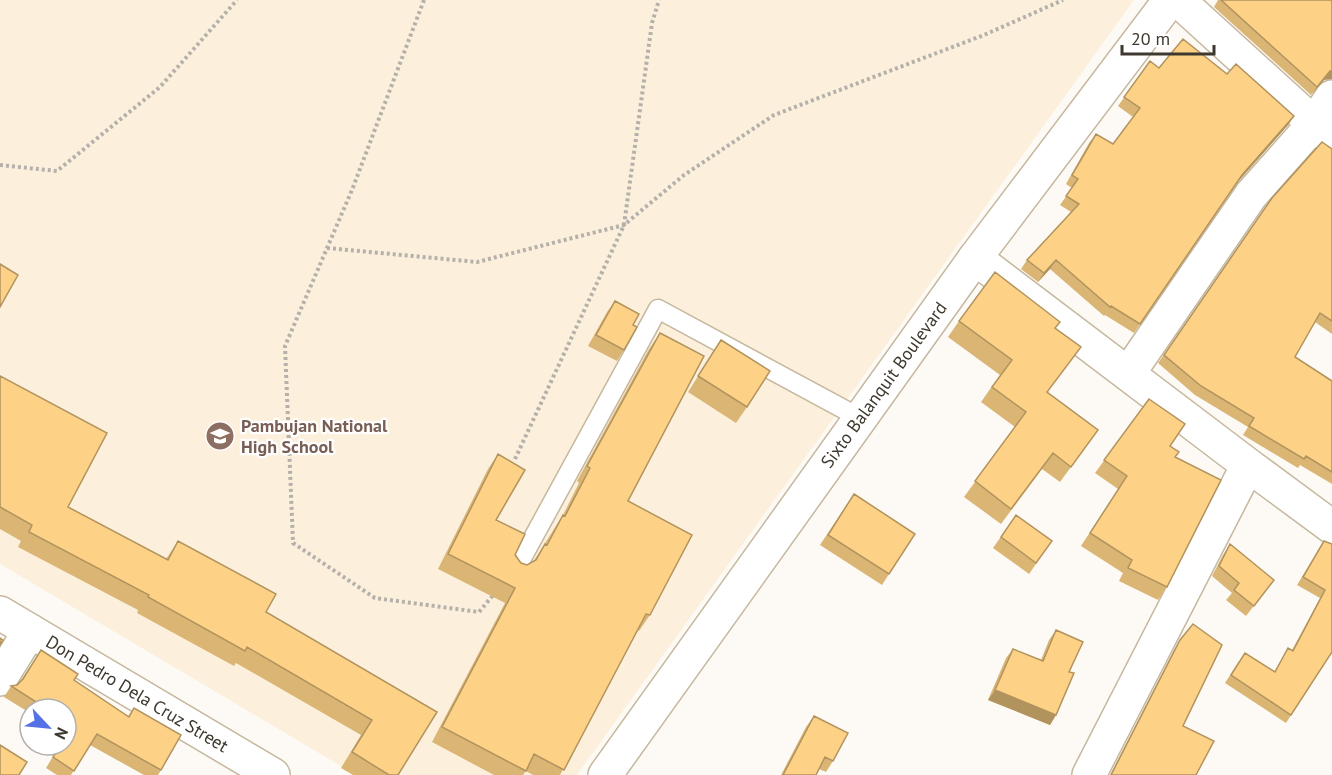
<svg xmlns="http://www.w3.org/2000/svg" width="1332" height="775" font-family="'PT Sans',sans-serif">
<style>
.built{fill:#fcf0dd}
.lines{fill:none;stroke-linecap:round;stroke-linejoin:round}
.lane-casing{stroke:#c6b79e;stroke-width:21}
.street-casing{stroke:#c6b79e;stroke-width:36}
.secondary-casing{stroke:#c6b79e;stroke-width:36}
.path{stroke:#b5b1aa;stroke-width:4;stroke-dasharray:3 3;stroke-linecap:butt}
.lane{stroke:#fff;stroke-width:18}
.street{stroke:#fff;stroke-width:33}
.secondary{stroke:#fff;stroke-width:33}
.wall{fill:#dab574}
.shaded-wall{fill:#b1935e}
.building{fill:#fdd287;stroke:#b1935e;stroke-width:1.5}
.labels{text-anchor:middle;stroke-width:4.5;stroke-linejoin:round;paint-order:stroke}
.street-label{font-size:18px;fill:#3e382e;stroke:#fff}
.education-label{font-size:18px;font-weight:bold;fill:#785e54;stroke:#fff;text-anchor:start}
</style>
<rect width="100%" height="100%" fill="#fdfaf5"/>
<!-- built -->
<path class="built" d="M0,0H1134L577,775H356L0,564Z"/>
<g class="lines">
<!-- lane casing -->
<g class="lane-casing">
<path id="lane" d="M516,569L658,309L860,418"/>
</g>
<!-- street casing -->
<g class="street-casing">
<path id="street" d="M1178,0L1332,140
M975,258L1248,465L1332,527
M1128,374L1251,195L1313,125L1332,97
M0,679L30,631
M1089,775L1248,465"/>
</g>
<!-- secondary casing -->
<g class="secondary-casing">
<path id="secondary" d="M0,613L273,775
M605,775L975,258L1170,0"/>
</g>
<!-- path -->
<path class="path" d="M424,0L352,190L285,346L293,543L375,598L479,612L494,594
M0,165L57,171L160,87L237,0
M327,248L477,262L624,225L684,175L774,115L984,35L1063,0
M515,459L624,225L652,23L659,0"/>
<!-- lane -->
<use href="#lane" class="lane"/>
<!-- street -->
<use href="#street" class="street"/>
<!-- secondary -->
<use href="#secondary" class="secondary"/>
</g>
<!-- wall -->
<path class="wall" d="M1218,0H1332L1324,80L1311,95L1214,7Z
M1150,61L1159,68L1227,74L1294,116L1288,125L1236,184L1134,333L1105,315L1104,316L1050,269L1038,282L1021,269L1027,260L1071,212L1060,205L1072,188L1066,184L1089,143L1096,134L1113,144L1133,117L1118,106Z
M1332,149V334L1315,322L1295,357L1332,381V484L1300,465L1298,468L1243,435L1248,427L1195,395L1158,363L1272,198Z
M615,301L633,325L624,350L617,361L588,346L607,312Z
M959,321L1055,328L1048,393L1098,430L1060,482L1042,469L1001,524L964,497L1015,427L981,402L1000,375L948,337Z
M660,333L628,501L650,615L639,631L638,630L560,775H533L526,771L523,775H494L432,742L505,603L438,569L488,469L498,454L496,520L521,563L527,565L533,562L563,515L579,483L577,481L649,349Z
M721,340L747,407L736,423L688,392Z
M0,376L68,507L166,559L178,541L266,612L437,712L398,775H353L341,768L361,735L236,663L234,666L137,613L138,610L18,547L21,541L0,529Z
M1149,399L1175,457L1167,587L1158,600L1119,581L1123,573L1081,546L1118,489L1095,473Z
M847,504L889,574L882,585L820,545Z
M1016,515L1052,541L1029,574L993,548Z
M1324,541L1332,652L1286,723L1225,683L1239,661L1274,672L1288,648L1292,650L1320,598L1297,585Z
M1230,544L1274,580L1246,616L1226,600L1232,593L1212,576L1223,555Z
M1193,624L1183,726L1196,775H1110L1175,648Z
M1056,630L1069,672L1056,715L1050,725L988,700L1006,658L1013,649L1041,660L1049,640Z
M41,650L74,680L128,716L134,708L161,770L158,775H144L90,745L71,775H57L46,768L60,745H66V709H30V713L4,697L11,686L17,685L21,680Z
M814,716L833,761L826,772L819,769L816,775H781L806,727Z"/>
<!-- shaded-wall -->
<path class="shaded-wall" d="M1330,71H1332V79L1324,80L1311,95L1317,87Z
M1294,116L1288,125L1236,184L1242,175Z
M1056,260L1050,269L1038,282L1044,273Z
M995,690L1056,715L1050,725L988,700Z"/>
<!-- building -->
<path class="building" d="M1221,0H1332V71H1330L1317,87Z
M1183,39L1227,74L1236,64L1294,116L1242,175L1140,324L1111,306L1110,307L1056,260L1044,273L1027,260L1079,204L1066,196L1078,179L1072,175L1096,134L1113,144L1140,108L1124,97L1150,61L1159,68Z
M1322,142L1332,149V321L1320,313L1295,357L1332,381V472L1306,456L1304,459L1249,426L1254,418L1201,386L1164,355L1272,198Z
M0,264L18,275L0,307Z
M995,272L1060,322L1055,328L1081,347L1047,392L1098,430L1071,467L1053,453L1011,509L975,481L1026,412L992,387L1012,360L959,321Z
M615,301L639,314L633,325L637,327L624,350L596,335Z
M660,333L704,356L628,501L692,535L650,615L646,614L564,770L534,754L526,771L442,727L515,588L448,554L498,454L525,470L496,520L525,534L515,555L521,563L527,565L536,560L545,544L547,545L563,515L565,516L590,468L587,466Z
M721,340L770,371L747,407L698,376Z
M0,376L107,433L68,507L168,560L178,541L276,594L266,612L437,712L398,775H389L352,752L372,720L247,647L245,651L148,597L149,595L29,532L32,525L0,507Z
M1149,399L1185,424L1170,446L1179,452L1175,457L1221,480L1167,587L1128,568L1132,560L1090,533L1127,476L1104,460Z
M854,494L915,534L889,574L828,535Z
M1016,515L1052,541L1036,563L1001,537Z
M1324,541L1332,544V652L1291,715L1231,675L1245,653L1275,672L1288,648L1293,651L1325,590L1303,577Z
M1230,544L1274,580L1254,606L1234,590L1239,583L1219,566Z
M1193,624L1222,645L1183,726L1214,741L1196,775H1111L1180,640Z
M1056,630L1083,642L1069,672L1074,673L1056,715L995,690L1013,649L1043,661Z
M0,638L3,640L0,645Z
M41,650L78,674L74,680L129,717L134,708L181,735L161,770L97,734L74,771L53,757L61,745H66V736L73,725L66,721V709H47L11,686L17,685L23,679Z
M814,716L848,733L833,761L825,757L816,775H783Z
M0,745L27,762L19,775H0Z"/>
<!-- icons -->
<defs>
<g id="school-disc" transform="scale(1.5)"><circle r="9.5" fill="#8d6e63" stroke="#fff"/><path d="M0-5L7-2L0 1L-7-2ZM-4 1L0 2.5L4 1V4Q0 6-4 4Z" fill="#fff"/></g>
</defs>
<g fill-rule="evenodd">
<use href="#school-disc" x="220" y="436"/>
</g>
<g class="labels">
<!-- street labels -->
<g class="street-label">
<text transform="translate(884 385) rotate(-54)" y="6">Sixto Balanquit Boulevard</text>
<text transform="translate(137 694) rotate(31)" y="6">Don Pedro Dela Cruz Street</text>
</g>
<!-- education labels -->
<g class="education-label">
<text x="241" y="432">Pambujan National<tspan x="241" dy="21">High School</tspan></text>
</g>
</g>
<!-- north arrow -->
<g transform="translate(48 727) rotate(116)"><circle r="28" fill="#ffffff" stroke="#b2afab" stroke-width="1.5"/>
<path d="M0-4.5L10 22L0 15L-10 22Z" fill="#5671e6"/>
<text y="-9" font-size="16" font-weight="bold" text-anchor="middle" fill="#3e382e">N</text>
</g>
<!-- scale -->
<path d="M1122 45v9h92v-9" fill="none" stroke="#3e382e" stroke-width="3"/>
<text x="1131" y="45" font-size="18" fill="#3e382e" stroke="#ffffff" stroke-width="4.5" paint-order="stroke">20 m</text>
</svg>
